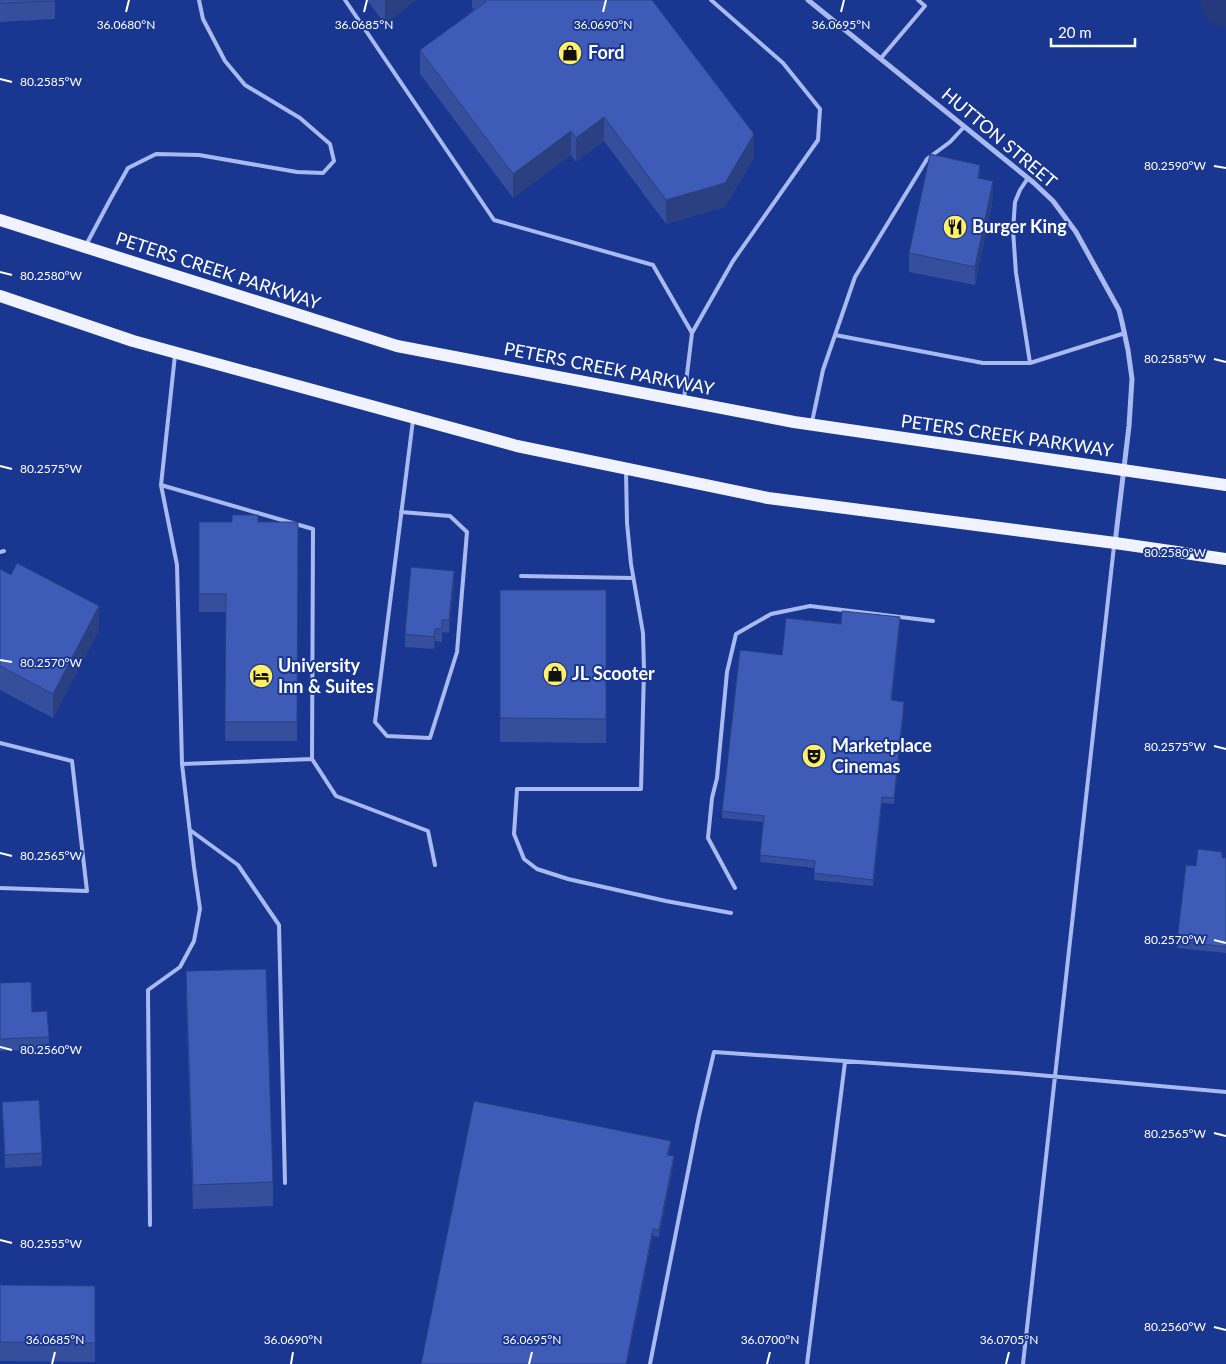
<svg xmlns="http://www.w3.org/2000/svg" width="1226" height="1364" font-family="Lato,sans-serif">
<style>
.lines{fill:none;stroke-linecap:round;stroke-linejoin:round}
.river{stroke:#24397e;stroke-width:50}
.lane{stroke:#a8baef;stroke-width:4}
.street{stroke:#a8baef;stroke-width:5}
.primary{stroke:#f0f3ff;stroke-width:12}
.wall{fill:#354f9d}
.shaded-wall{fill:#2b4080}
.building{fill:#3e5cb7;stroke:#2b4080}
.ticks{fill:none;stroke:#fff;stroke-width:2}
.labels{text-anchor:middle;stroke-width:4;stroke-linejoin:round;paint-order:stroke}
.poi-label{font-size:18px;font-weight:bold;fill:#fff;stroke:#193691;text-anchor:start}
.street-label{font-size:18px;fill:#fff;stroke:#193691}
.ticks-label{font-size:12px;text-anchor:middle;fill:#fff;stroke:#193691;stroke-width:4;stroke-linejoin:round;paint-order:stroke}
</style>
<rect width="100%" height="100%" fill="#193691"/>
<g class="lines">
<!-- river -->
<path class="river" d="M1225,0L1226,3"/>
<!-- lane -->
<path class="lane" d="M345,0L494,220L653,265L692,333
M881,58L925,6L918,0
M1028,178L1020,190L1015,202L1013,230L1016,273L1030,363
M86,245L110,200L128,168L156,154L199,155L297,172L323,173L334,161L330,144L300,118L245,85L225,61L203,19L199,0
M835,335L983,363H1030L1125,333
M175,355L161,485L177,565L182,764L312,759
M684,399L692,333L733,261L818,140L820,109L783,63L711,0
M812,422L823,370L855,277L927,159L950,142L964,127
M626,471L627,523L631,564L643,633L644,670L641,789H517L514,834L524,859L537,869L568,879L666,901L731,913
M161,485L313,529L312,759L336,796L428,831L435,865
M401,512L450,516L467,532L457,652L430,738L387,736L375,722L413,420
M0,552L4,551
M521,576L633,578
M0,743L72,761L87,891L0,888
M190,830L238,865L279,925L285,1183
M735,888L708,838L712,798L717,778L727,672L736,634L771,614L810,606L933,621
M150,1225L148,990L180,967L194,941L200,909L194,867L182,764
M650,1364L699,1116L714,1052L1016,1073L1226,1092
M807,1364L845,1062
M1023,1364L1114,546"/>
<!-- street -->
<path class="street" d="M808,0L1034,183L1053,201L1076,232L1119,310L1122,322L1128,350L1132,379L1129,426L1115,543"/>
<!-- primary -->
<path class="primary" d="M0,220L397,346L794,422L1226,485
M0,296L133,341L517,446L768,498L1115,543L1226,559"/>
</g>
<!-- wall -->
<path class="wall" d="M0,0H55V19L0,22Z
M367,0H416L385,24Z
M472,0H652L754,158L725,207L666,224L604,141L576,162L571,155L513,198L420,74V50L474,10L472,7Z
M980,178L993,199L975,285L909,272V253Z
M199,522H298L297,741H225L226,612H199Z
M0,569L99,630L53,718L0,690Z
M454,584L449,633L442,632V642L435,641L434,649L405,647V634Z
M500,590H606V743L500,742Z
M841,624H900L892,700L904,708L894,804L882,803L873,886L814,880L815,868L760,862L763,822L722,818V811Z
M1222,858H1226V953L1177,948V941L1196,866Z
M186,971L273,1182V1206L193,1209L186,995Z
M0,983L32,1012L49,1037V1049L0,1051Z
M2,1102L42,1153V1166L5,1168Z
M671,1147L669,1155L674,1163L659,1237L653,1236L421,1364Z
M0,1285L95,1286V1362L0,1361Z"/>
<!-- shaded-wall -->
<path class="shaded-wall" d="M385,0H416L385,24Z
M604,117V141L576,162V138Z
M571,131V155L513,198V174Z
M754,134V158L725,207L666,224V200Z
M980,165V183L978,178Z
M993,181V199L975,285V267Z
M454,571V584L449,633V620Z
M99,606V630L53,718V694Z
M900,617V624L891,707V700Z
M435,629V641L434,649V637Z
M904,702V708L894,804V798Z
M882,797V803L873,886V880Z
M671,1141V1147L667,1161V1155Z
M674,1156V1163L659,1237V1230Z
M653,1229V1236L627,1364H626Z"/>
<!-- building -->
<path class="building" d="M0,0H55V1L0,3Z
M484,0H652L754,134L725,183L666,200L604,117L576,138L571,131L513,174L420,50L486,2Z
M930,154L980,165L978,178L993,181L975,267L909,253Z
M232,515H258V522H298L297,722H225L226,594H199V522H232Z
M17,563L99,606L53,694L0,666V569L11,575Z
M411,567L454,571L449,620H442V629H435L434,637L405,634Z
M500,590H606V719L500,718Z
M842,611L900,617L891,700L904,702L894,798L882,797L873,880L814,873L815,861L760,855L764,816L722,811L740,650L782,655L786,618L841,624Z
M1198,849L1222,852V858H1226V947L1177,941L1186,865L1196,866Z
M266,969L273,1182L193,1185L186,971Z
M31,982L32,1012L47,1011L49,1037L0,1039V983Z
M39,1100L42,1153L5,1155L2,1102Z
M474,1101L671,1141L667,1155L674,1156L659,1230L653,1229L626,1364H421Z
M0,1285L95,1286V1343L0,1342Z"/>
<!-- ticks -->
<path class="ticks" d="M126,12L129,0M364,12L367,0M603,12L606,0M841,12L844,0M0,79L12,82M1214,166L1226,168M0,272L12,275M1214,359L1226,362M0,466L12,469M1214,553L1226,555M0,660L12,662M1214,746L1226,749M0,853L12,856M1214,940L1226,943M0,1047L12,1050M1214,1133L1226,1136M0,1240L12,1243M1214,1327L1226,1330M52,1364L55,1352M291,1364L293,1352M529,1364L532,1352M767,1364L770,1352M1006,1364L1009,1352"/>
<!-- icons -->
<defs>
<g id="shop-disc" transform="scale(1.25)"><circle r="9.5" fill="#fff066" stroke="#193691"/><path d="M-5-2.5h2.3a2.7 3.5 0 0 1 5.4 0H5L5.5 6h-11ZM-1.5-2.5h3a1.5 2.3 0 0 0-3 0Z" fill="#111"/></g>
<g id="restaurant-disc" transform="scale(1.25)"><circle r="9.5" fill="#fff066" stroke="#193691"/><path d="M-5-6h1v4h1v-4h1v4h1v-4h1v5L-1.5 .5V6h-2V.5L-5-1ZM5-6V6H3V1.5H1.5Q1.5-4 5-6Z" fill="#111"/></g>
<g id="hotel-disc" transform="scale(1.25)"><circle r="9.5" fill="#fff066" stroke="#193691"/><path d="M-6-4.5h1.5V1H6V5H4.5V3h-9V5H-6ZM-4 0a1.8 1.8 0 1 1 3.6 0ZM.5 0V-2.5h3Q6-2.5 6 0Z" fill="#111"/></g>
<g id="theatre-disc" transform="scale(1.25)"><circle r="9.5" fill="#fff066" stroke="#193691"/><path d="M-5-5.5Q0-4 5-5.5V0Q5 5 0 6Q-5 5-5 0ZM-3.3-2.5H-1v1.5H-3.3ZM1-2.5H3.3v1.5H1ZM-2.8 1Q0 5.5 2.8 1Z" fill="#111"/></g>
</defs>
<g fill-rule="evenodd">
<use href="#shop-disc" x="570" y="53"/>
<use href="#restaurant-disc" x="955" y="227"/>
<use href="#shop-disc" x="555" y="674"/>
<use href="#hotel-disc" x="261" y="676"/>
<use href="#theatre-disc" x="814" y="756"/>
</g>
<g class="labels">
<!-- poi labels -->
<g class="poi-label">
<text x="588" y="59">Ford</text>
<text x="972" y="233">Burger King</text>
<text x="278" y="672">University<tspan x="278" dy="21">Inn &amp; Suites</tspan></text>
<text x="572" y="680">JL Scooter</text>
<text x="832" y="752">Marketplace<tspan x="832" dy="21">Cinemas</tspan></text>
</g>
<!-- street labels -->
<g class="street-label">
<text transform="translate(999 138) rotate(40)" y="6">HUTTON STREET</text>
<text transform="translate(218 271) rotate(18)" y="6">PETERS CREEK PARKWAY</text>
<text transform="translate(609 369) rotate(11)" y="6">PETERS CREEK PARKWAY</text>
<text transform="translate(1007 436) rotate(8)" y="6">PETERS CREEK PARKWAY</text>
</g>
</g>
<g class="ticks-label">
<text x="126" y="29">36.0680°N</text>
<text x="364" y="29">36.0685°N</text>
<text x="603" y="29">36.0690°N</text>
<text x="841" y="29">36.0695°N</text>
<text x="51" y="86">80.2585°W</text>
<text x="1175" y="170">80.2590°W</text>
<text x="51" y="280">80.2580°W</text>
<text x="1175" y="363">80.2585°W</text>
<text x="51" y="473">80.2575°W</text>
<text x="1175" y="557">80.2580°W</text>
<text x="51" y="667">80.2570°W</text>
<text x="1175" y="751">80.2575°W</text>
<text x="51" y="860">80.2565°W</text>
<text x="1175" y="944">80.2570°W</text>
<text x="51" y="1054">80.2560°W</text>
<text x="1175" y="1138">80.2565°W</text>
<text x="51" y="1248">80.2555°W</text>
<text x="1175" y="1331">80.2560°W</text>
<text x="55" y="1344">36.0685°N</text>
<text x="293" y="1344">36.0690°N</text>
<text x="532" y="1344">36.0695°N</text>
<text x="770" y="1344">36.0700°N</text>
<text x="1009" y="1344">36.0705°N</text>
</g>
<!-- scale -->
<path d="M1051 38v8h84v-8" fill="none" stroke="#ffffff" stroke-width="2.5"/>
<text x="1058" y="38" font-size="15" fill="#ffffff" stroke="#193691" stroke-width="4" paint-order="stroke">20 m</text>
</svg>
